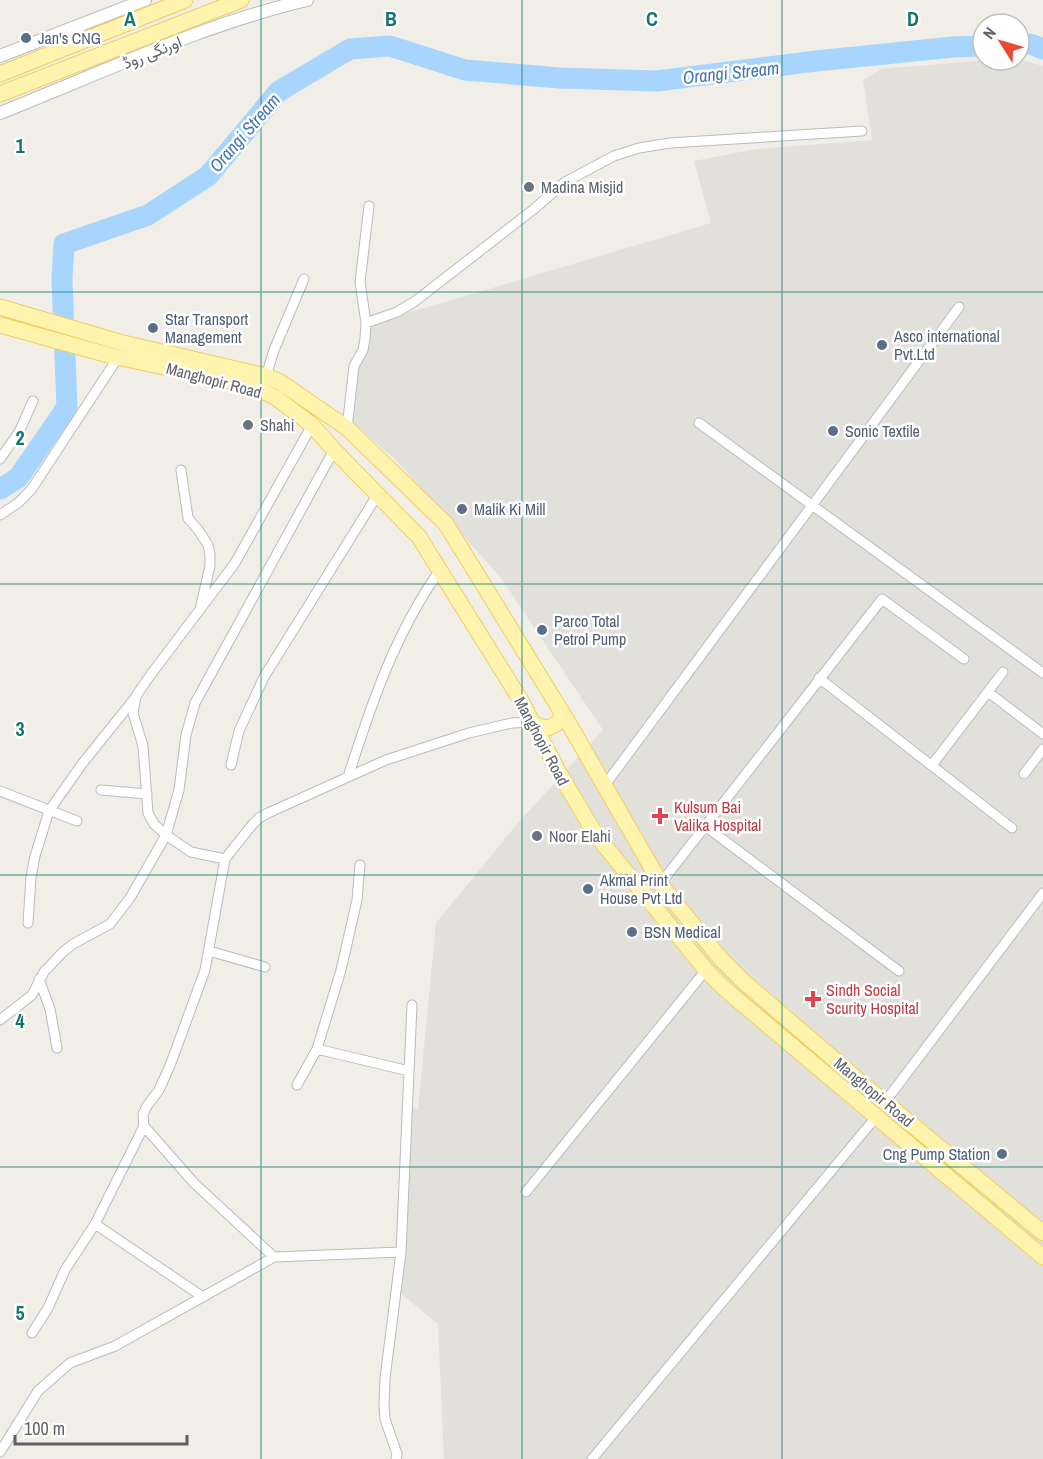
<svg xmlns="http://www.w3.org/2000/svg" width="1043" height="1459" font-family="'Archivo Narrow',Vazirmatn,sans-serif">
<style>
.industrial{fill:#e2e0db}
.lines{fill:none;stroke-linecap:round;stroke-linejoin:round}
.river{stroke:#a8d5fe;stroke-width:21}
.minor-casing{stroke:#b9bbc0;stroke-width:11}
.tertiary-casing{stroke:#b9bbc0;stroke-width:14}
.primary-casing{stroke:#f1ce5e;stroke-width:17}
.minor{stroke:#fff;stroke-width:9}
.tertiary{stroke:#fff;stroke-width:12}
.primary{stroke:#fef4ad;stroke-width:15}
.grid{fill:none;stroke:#0f766e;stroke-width:1.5;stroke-opacity:0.55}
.service-dot{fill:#5c6f8a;stroke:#fff;stroke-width:2}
.worship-dot{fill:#6b7280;stroke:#fff;stroke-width:2}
.health-dot{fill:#e0444e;stroke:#fff;stroke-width:2}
.labels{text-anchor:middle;stroke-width:5;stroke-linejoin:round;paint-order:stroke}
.service-label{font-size:16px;fill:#4e5e75;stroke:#fff;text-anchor:start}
.street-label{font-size:16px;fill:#5e6167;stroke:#fff}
.worship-label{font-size:16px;fill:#5b616d;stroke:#fff;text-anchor:start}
.health-label{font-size:16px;fill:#be3a42;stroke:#fff;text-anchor:start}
.water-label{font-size:18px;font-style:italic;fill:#4375b1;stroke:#fff}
.grid-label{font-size:20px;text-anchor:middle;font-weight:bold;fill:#0f766e;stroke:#fff;stroke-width:5;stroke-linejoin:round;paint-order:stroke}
</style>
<rect width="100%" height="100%" fill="#f0eee6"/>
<!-- industrial -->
<path class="industrial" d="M1019,59L1043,66V1459H444L438,1324L393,1287L404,1101L418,1110L436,923L517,824L603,730L501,578L394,458L352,423L364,326L711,223L694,161L756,149L872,140L863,80L881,69L987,60Z"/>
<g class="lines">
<!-- river -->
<path class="river" d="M1019,44H1030L1043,49
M0,489L18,478L67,407L62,280L64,244L148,215L208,176L279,91L350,49L390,46L465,70L559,78L657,81L816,61L953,47L983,46"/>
<!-- minor casing -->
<g class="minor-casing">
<path id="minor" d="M366,323L397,312L414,302L534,209L565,182L614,156L639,148L670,143L862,131
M266,376L274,350L304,279
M699,423L1043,673
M347,428L354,366L363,350L365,339L366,323L360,282L369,206
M0,459L19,432L33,401
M181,470L188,518L199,531L208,545L210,555V566L201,605
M0,515L18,503L31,490L119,356
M819,678L1012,828
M988,692L1043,734
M231,765L239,731L264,677L378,494
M932,765L1003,672
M1024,774L1043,749
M348,777C371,705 395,633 440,570
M605,785L959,307
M101,790L147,794
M0,791L77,821
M705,826L899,971
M225,859L191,852L166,835L154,824L148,813L143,746L133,713L136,696L149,677L235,563L312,425
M661,883L882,599L964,659
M28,923L31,877L35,856L49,811L82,764L135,698
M209,951L265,967
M39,979L50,1009L57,1048
M0,1020L32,995L44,972L63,952L73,944L110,924L130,898L166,835L179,790L186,735L195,703L334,450
M317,1049L409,1071
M297,1085L317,1049L341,970L357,900L360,865
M885,1102L1043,893
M526,1192L706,970
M95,1224L203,1297
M274,1257L194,1183L144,1126L143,1114L147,1106L159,1090L171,1063L205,970L225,859L252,825L259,818L268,813L386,760L469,733L512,723L532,722
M32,1333L48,1308L65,1270L95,1224L144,1126
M0,1452L38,1391L70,1363L115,1346L274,1257L401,1252
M396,1459L397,1454L385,1419L384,1406L385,1378L401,1252L412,1005
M592,1459L876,1117"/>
</g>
<!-- tertiary casing -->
<g class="tertiary-casing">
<path id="tertiary" d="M0,56L145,0
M0,113C101,73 201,25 307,0"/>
</g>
<!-- primary casing -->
<g class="primary-casing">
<path id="primary" d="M0,74L185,0
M0,94L241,0
M0,307L119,342L266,376L280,382L347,428L446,524L569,724L664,889L720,958L744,982L864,1085L1043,1233
M0,325L112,356L230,381L254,387L275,397L312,425L334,450L419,537L520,699L558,771L596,835L706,970L726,990L1043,1257
M532,722C545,732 557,728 563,714"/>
</g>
<!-- minor -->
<use href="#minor" class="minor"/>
<!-- tertiary -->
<use href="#tertiary" class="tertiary"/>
<!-- primary -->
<use href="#primary" class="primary"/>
</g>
<!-- grid -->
<path class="grid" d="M261,0V1459M522,0V1459M782,0V1459M0,292H1043M0,584H1043M0,875H1043M0,1167H1043"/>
<!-- markers -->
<g class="service-dot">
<circle cx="26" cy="38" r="6"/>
<circle cx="153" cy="328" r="6"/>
<circle cx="882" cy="345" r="6"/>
<circle cx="833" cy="431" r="6"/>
<circle cx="462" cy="509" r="6"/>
<circle cx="542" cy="630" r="6"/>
<circle cx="588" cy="889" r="6"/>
<circle cx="632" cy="932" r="6"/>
<circle cx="1002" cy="1154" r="6"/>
</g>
<g class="worship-dot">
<circle cx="529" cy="187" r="6"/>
<circle cx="248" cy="425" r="6"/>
<circle cx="537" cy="836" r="6"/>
</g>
<g class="health-dot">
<path d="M657 807h6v6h6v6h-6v6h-6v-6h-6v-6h6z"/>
<path d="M810 990h6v6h6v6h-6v6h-6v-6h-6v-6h6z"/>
</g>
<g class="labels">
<!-- service labels -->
<g class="service-label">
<text x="38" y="44">Jan's CNG</text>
<text x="165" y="325">Star Transport<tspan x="165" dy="18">Management</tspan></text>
<text x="894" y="342">Asco international<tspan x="894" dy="18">Pvt.Ltd</tspan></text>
<text x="845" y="437">Sonic Textile</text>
<text x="474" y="515">Malik Ki Mill</text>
<text x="554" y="627">Parco Total<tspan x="554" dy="18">Petrol Pump</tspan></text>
<text x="600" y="886">Akmal Print<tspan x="600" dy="18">House Pvt Ltd</tspan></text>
<text x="644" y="938">BSN Medical</text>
<text x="990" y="1160" text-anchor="end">Cng Pump Station</text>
</g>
<!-- street labels -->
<g class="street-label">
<text transform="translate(152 52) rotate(-22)" y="6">اورنگی روڈ</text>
<text transform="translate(214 380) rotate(15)" y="6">Manghopir Road</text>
<text transform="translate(542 741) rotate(62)" y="6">Manghopir Road</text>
<text transform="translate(874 1092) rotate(40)" y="6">Manghopir Road</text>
</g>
<!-- worship labels -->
<g class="worship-label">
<text x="541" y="193">Madina Misjid</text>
<text x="260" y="431">Shahi</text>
<text x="549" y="842">Noor Elahi</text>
</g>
<!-- health labels -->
<g class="health-label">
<text x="674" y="813">Kulsum Bai<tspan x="674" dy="18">Valika Hospital</tspan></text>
<text x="826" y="996">Sindh Social<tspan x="826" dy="18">Scurity Hospital</tspan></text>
</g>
<!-- water labels -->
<g class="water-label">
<text transform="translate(731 73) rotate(-6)" y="6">Orangi Stream</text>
<text transform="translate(245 133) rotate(-49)" y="6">Orangi Stream</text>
</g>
</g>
<g class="grid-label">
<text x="130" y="26">A</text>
<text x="391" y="26">B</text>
<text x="652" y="26">C</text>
<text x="913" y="26">D</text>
<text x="20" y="153">1</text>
<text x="20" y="445">2</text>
<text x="20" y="736">3</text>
<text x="20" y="1028">4</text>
<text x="20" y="1320">5</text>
</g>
<!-- north arrow -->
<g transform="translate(1001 42) rotate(307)"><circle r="28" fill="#ffffff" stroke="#bfc0c2" stroke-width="1.5"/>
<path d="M0-4.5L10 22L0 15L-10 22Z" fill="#e94934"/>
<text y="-9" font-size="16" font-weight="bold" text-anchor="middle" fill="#5e6167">N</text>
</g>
<!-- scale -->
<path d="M15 1435v9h172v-9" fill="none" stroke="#5e6167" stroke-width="3"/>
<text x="24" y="1435" font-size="18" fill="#5e6167" stroke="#ffffff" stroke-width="4.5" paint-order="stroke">100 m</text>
</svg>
